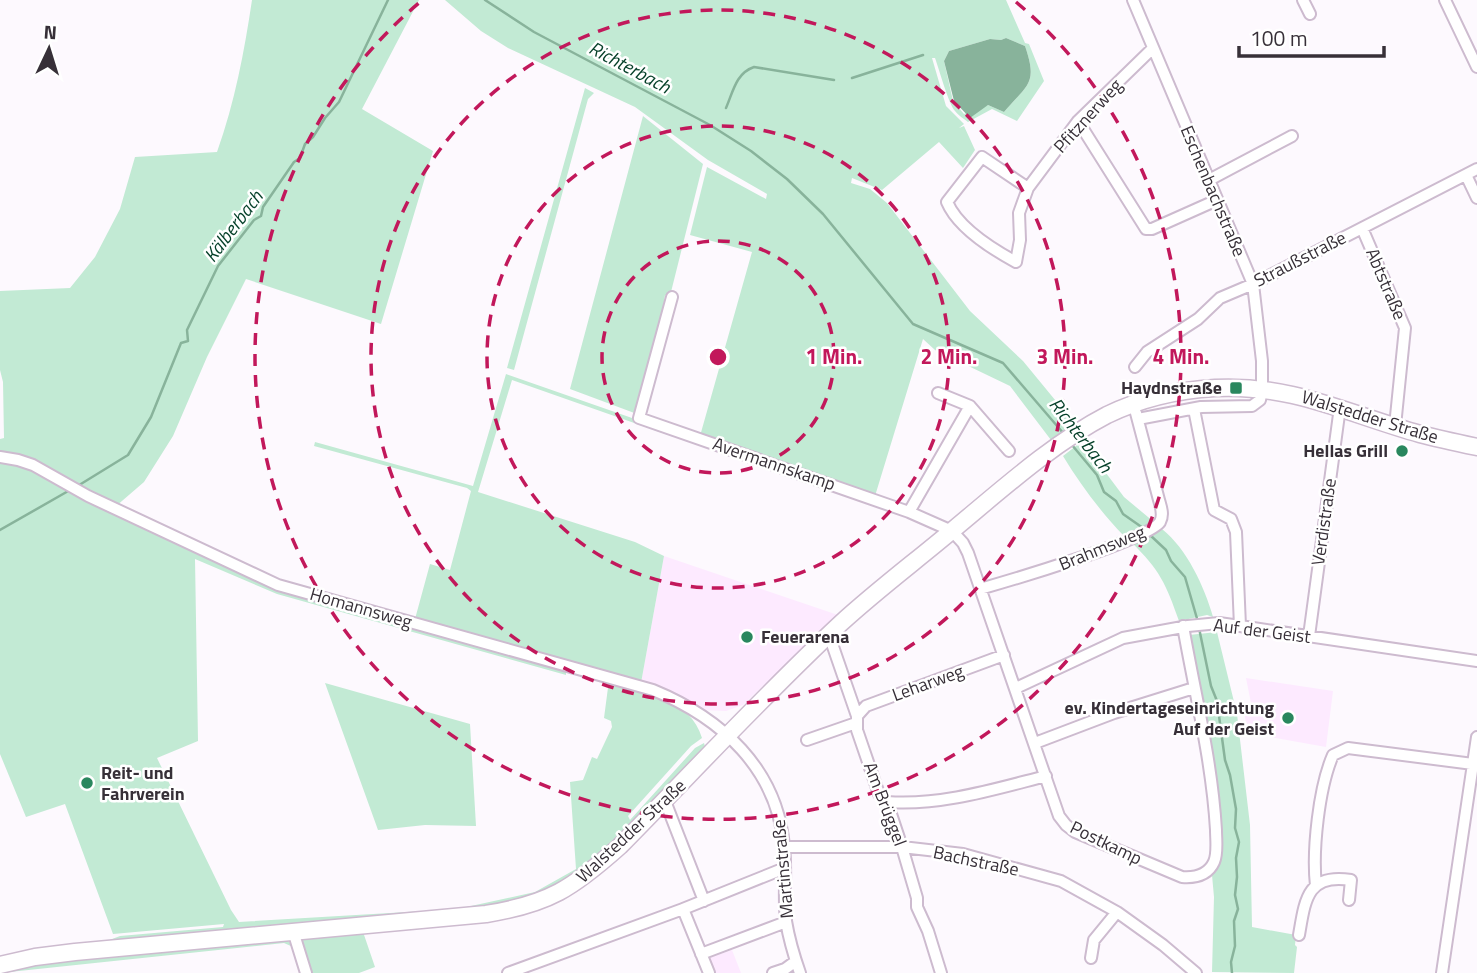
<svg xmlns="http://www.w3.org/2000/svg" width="1477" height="973" font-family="'Titillium Web',sans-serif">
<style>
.built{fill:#fdeaff}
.green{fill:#c2ead4;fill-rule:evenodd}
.water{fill:#88b39b}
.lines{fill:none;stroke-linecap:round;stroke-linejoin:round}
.stream{stroke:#88b39b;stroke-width:2.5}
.street-casing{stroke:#cdbbcf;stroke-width:14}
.secondary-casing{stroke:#cdbbcf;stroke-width:19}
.street{stroke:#fff;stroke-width:10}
.secondary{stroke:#fff;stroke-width:16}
.ring{fill:none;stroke:#c2185b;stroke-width:3.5;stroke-dasharray:12 9}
.poi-dot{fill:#29875e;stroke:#fff;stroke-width:2.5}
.labels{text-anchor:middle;stroke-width:5;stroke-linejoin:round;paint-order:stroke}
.street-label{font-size:18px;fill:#373038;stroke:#fff}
.poi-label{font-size:18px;font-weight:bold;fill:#373038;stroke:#fff;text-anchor:end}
.water-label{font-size:19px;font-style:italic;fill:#043f28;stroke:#fff}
.centre{fill:#c2185b;stroke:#fff;stroke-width:3.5}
.ring-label{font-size:21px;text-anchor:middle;font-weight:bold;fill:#c2185b;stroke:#fff;stroke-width:5;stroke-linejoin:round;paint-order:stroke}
</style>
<rect width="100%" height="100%" fill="#fdf9fe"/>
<!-- built -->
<path class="built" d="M664,556L838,615L743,705L726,711L703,710L641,683Z
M1246,678L1333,691L1326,747L1248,733L1242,702L1251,703Z
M732,950L741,973H715L709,958Z"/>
<!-- green -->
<path class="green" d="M252,0H419L362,109L433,151L381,324L246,279L207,357L173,436L144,482L115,507L0,454V439L4,438L3,382L0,370V291L70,288L95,257L120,209L135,157L217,152C235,101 244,53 252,0Z
M445,0H1006L1025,43L1029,44L1044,81L1017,121L992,109L968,122C964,119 958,115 955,111C949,105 939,69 935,58H932L946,106L964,124L959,128L964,126L975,150L963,168L939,142L882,190L852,178L851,183L870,189L887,203L970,311L1023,361L1074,423L1051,440L1010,386L935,350L923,339L875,496L700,436L752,252L690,235L707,167L766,199L767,194L708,160L635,107L508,48L481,31ZM1006,38L1025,46C1038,84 1028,84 1004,112L988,105L964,114L953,101L944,61L949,51L990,39L1001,40Z
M585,88L594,93L588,99L514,370L507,368Z
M643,116L703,164L670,296L665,295L660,328L637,414L570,389Z
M506,374L675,433L674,437L512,380L478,492L635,542L664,556L641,683L415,619L430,564L450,570L471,491L467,488L314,446L315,442L473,486Z
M1085,439L1103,469L1124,497L1154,522L1123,535C1100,511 1080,484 1063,456Z
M0,462L32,469L275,587L566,668V675L277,594L195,559L198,741L157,758L231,910L239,922L441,910L438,913L99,944L120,936L223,927L224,924L113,934L65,804L26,817L0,754Z
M1162,529C1187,549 1204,586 1213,617L1207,615L1179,621C1166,584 1160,570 1131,542Z
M1217,632L1237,714L1250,825L1252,927L1296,935L1295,945L1297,947L1294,973L1212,972L1214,897L1212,875L1221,858L1222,828L1206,718L1189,635Z
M609,680C643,691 691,699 702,738L691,746L628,816L630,820L695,748L704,743L706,750L629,830L625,828L624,833L564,885L512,905L448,911L535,892L576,869L570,782L583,780L592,757L597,759L612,727L611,721L604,718Z
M325,683L470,724L476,826L425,825L378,830Z
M362,929L375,967L359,973H309L300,943L304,936Z
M286,938L293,947L284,943L0,973V970L36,962Z"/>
<!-- water -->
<path class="water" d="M1006,38L1025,46C1038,84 1028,84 1004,112L988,105L970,118L954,101L944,61L949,51L990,39L1001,40Z"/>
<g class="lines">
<!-- stream -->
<path class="stream" d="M485,0L534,32L710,125L751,151L787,179L823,214L913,324L1003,363L1064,434
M852,78L923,55
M726,108C733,92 736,73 754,67L834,80
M1072,445L1097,475L1104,492L1116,501L1123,514L1143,528
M76,487L128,455L151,417L181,343L188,341L187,330L218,266L254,220L261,216L263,207L294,162L300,158L305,144L313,137L325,118L339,102L388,0
M0,530L70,490
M1150,535L1166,550L1171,561L1185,577L1198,622
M1199,628L1211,686L1217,701L1225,760L1230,775L1236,809L1235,828L1239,842L1236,858L1237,877L1235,895L1238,909L1234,921L1235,946L1231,962L1232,973"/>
<!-- street casing -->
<g class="street-casing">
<path id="street" d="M1133,0L1253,284L1262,361V390L1260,400L1252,406L1201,407L1138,419
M1303,0L1310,14
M1445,0L1477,67
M1078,121L1146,229H1152L1217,200
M1466,175L1477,198
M1209,180L1292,136
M1028,188L982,157L947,202C958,228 992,249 1016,262L1020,240L1019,213L1028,188L1078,121L1152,49
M1362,228L1405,328L1395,426
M672,297L639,418L909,512L952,531L963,543L968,553L1059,816L1066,825L1075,832L1182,877C1195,878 1208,875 1214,862C1218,853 1216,840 1216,830C1212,761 1195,694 1183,626
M1135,367L1147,352L1198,319L1220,298L1253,284L1477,169
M938,393L970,406
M1194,409L1214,510L1231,519L1236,532L1240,626
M0,457L18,460L33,465L88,496L278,585L653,690C721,718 777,768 784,846C787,871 783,896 786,921C789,939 794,956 800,973
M909,512L970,406L1009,451
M980,589C1008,581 1148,540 1160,522C1164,515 1161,507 1159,500L1136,413
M829,635L857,716V730L879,794L887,802L902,847L917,898V907L928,931L941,973
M1309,636L1340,407
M1016,688L1123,638L1188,626L1219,623L1240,626L1477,661
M857,716L866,706L1004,655
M807,740L856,723
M1035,743L1114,713L1194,688
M665,801L704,901
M887,802C941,806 995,789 1046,776
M784,847H902L963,854L1061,881L1117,912L1163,945L1196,973
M1316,886C1312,850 1319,787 1333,755L1348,748L1473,764
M683,909L785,868
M293,931L306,973
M1299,935C1305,900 1307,873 1351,880L1349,900
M701,954L786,922
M1091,958L1094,940L1117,912
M508,973L683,909L709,973
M773,973L785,969L796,961
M1442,973L1477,737"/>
</g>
<!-- secondary casing -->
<g class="secondary-casing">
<path id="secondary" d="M0,965L35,957L75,952L486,914C549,904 573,888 620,846C693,772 764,695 840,624C877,590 916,561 954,529C1001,490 1053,443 1107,415C1140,399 1178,390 1215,388C1292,384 1348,414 1420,434C1439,439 1458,443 1477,447"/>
</g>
<!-- street -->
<use href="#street" class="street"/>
<!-- secondary -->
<use href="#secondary" class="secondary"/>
</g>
<!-- distance rings -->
<g class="ring">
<circle cx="718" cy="357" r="116"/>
<circle cx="718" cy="357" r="231"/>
<circle cx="718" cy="357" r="347"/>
<path d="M1016 2A463 463 0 1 1 420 2"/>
</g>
<!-- markers -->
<g class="poi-dot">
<rect x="1229" y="381" width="14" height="14" rx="3.5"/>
<circle cx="1402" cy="451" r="7"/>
<circle cx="747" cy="637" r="7"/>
<circle cx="1288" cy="718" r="7"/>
<circle cx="87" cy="783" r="7"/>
</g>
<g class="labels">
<!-- street labels -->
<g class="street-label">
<text transform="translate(1088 116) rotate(-48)" y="6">Pfitznerweg</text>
<text transform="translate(1213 191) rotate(67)" y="6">Eschenbachstraße</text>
<text transform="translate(1300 259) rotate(-27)" y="6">Straußstraße</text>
<text transform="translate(1386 284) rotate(67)" y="6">Abtstraße</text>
<text transform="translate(1370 417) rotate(17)" y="6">Walstedder Straße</text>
<text transform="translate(774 464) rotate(19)" y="6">Avermannskamp</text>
<text transform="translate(1324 522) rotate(-82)" y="6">Verdistraße</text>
<text transform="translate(1102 548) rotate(-22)" y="6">Brahmsweg</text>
<text transform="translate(361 608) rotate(16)" y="6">Homannsweg</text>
<text transform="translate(1262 631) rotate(7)" y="6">Auf der Geist</text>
<text transform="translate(928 683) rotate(-20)" y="6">Leharweg</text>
<text transform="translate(885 804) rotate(69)" y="6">Am Brüggel</text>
<text transform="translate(631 831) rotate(-43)" y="6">Walstedder Straße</text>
<text transform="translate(1106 843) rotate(26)" y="6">Postkamp</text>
<text transform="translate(976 861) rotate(12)" y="6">Bachstraße</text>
<text transform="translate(783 869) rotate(-95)" y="6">Martinstraße</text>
</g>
<!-- poi labels -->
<g class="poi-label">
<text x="1222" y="394">Haydnstraße</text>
<text x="1388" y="457">Hellas Grill</text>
<text x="761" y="643" text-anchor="start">Feuerarena</text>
<text x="1274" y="714">ev. Kindertageseinrichtung<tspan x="1274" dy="21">Auf der Geist</tspan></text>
<text x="101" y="779" text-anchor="start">Reit- und<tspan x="101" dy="21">Fahrverein</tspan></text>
</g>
<!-- water labels -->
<g class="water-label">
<text transform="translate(630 67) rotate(28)" y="7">Richterbach</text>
<text transform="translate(233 226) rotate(-53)" y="7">Kälberbach</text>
<text transform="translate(1081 435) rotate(52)" y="7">Richterbach</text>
</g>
</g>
<circle cx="718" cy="357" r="10" class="centre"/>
<g class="ring-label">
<text x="834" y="364">1 Min.</text>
<text x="949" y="364">2 Min.</text>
<text x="1065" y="364">3 Min.</text>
<text x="1181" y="364">4 Min.</text>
</g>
<!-- north arrow -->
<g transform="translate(49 49) rotate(4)" stroke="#ffffff" stroke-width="5" paint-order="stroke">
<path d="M0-5L12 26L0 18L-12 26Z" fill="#373038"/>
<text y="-10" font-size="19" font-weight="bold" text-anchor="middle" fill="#373038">N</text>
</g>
<!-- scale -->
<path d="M1239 46v10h145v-10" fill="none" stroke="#373038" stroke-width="3.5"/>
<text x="1250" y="46" font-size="21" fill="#373038" stroke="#ffffff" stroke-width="5" paint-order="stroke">100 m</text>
</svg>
